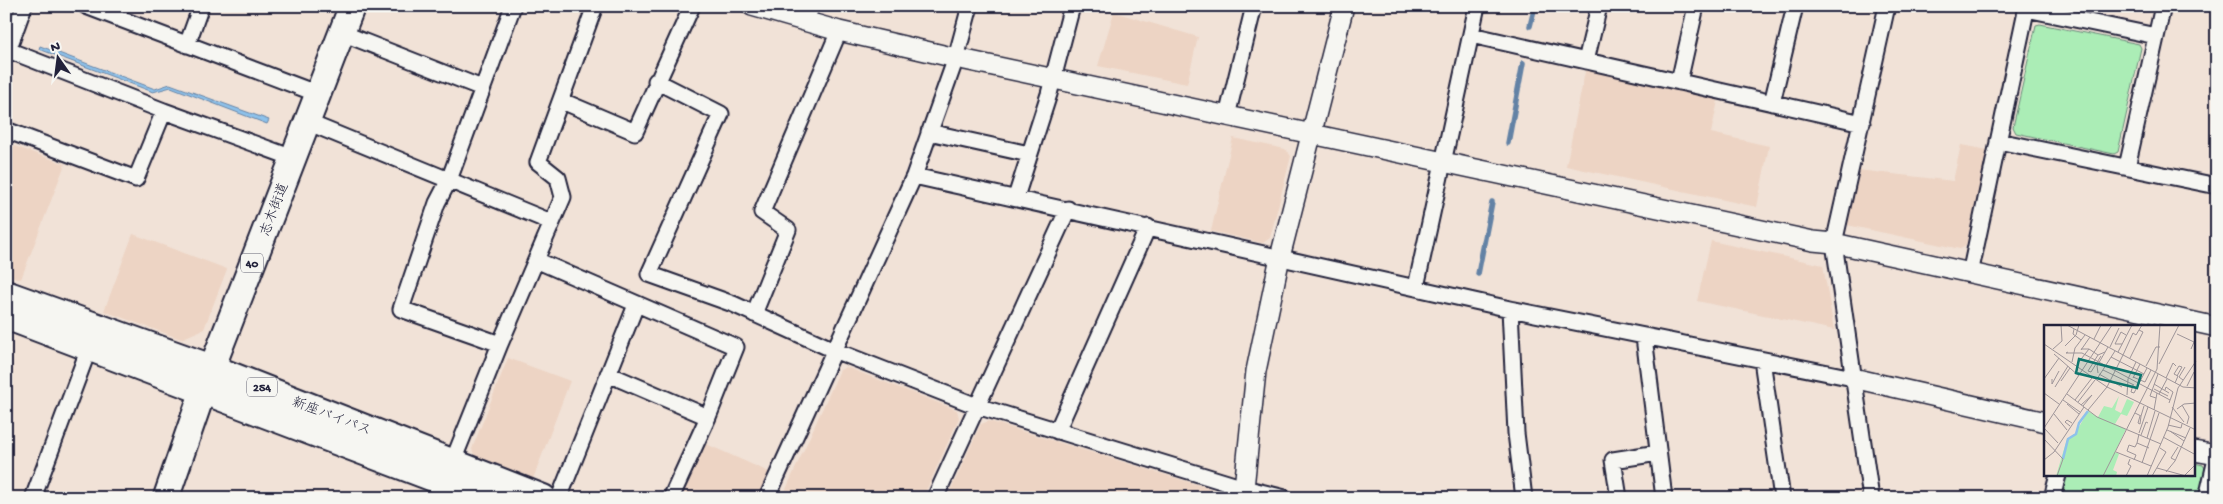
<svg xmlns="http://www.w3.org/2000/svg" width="2223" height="504" font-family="'Gochi Hand','Klee One',sans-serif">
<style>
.built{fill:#edd4c4}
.green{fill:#abedb6;stroke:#668878}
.water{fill:#8ec2eb;stroke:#6382a5}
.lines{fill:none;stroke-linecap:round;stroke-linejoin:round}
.stream{stroke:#6382a5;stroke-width:5.5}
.minor-casing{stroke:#22223b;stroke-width:19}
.tertiary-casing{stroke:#22223b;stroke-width:22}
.primary-casing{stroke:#22223b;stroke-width:29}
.trunk-casing{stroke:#22223b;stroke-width:30}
.minor{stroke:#f6f6f2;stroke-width:15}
.tertiary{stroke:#f6f6f2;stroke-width:19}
.primary{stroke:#f6f6f2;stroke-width:25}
.trunk{stroke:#f6f6f2;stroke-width:26}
.labels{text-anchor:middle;stroke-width:5;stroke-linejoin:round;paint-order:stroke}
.shield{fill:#f6f6f2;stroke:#626272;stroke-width:1}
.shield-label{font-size:12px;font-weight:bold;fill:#22223b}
.street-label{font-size:14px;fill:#22223b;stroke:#f6f6f2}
.inset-river{fill:none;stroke:#8ec2eb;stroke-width:2.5}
.inset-road{fill:none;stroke:#9e9599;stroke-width:1}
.view{fill:#0f766e;fill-opacity:0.15;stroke:#0f766e;stroke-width:2.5}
.inset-edge{fill:none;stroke:#22223b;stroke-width:2.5}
</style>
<rect width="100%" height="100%" fill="#f1e2d7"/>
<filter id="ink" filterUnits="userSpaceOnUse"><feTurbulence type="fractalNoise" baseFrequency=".02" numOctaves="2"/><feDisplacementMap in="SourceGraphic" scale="10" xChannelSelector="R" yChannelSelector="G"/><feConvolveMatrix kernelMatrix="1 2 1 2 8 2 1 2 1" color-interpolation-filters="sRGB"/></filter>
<g filter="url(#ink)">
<!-- built -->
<path class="built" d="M1114,12L1198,37L1187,84L1098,66Z
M1586,67L1719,96L1711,133L1769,146L1757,207L1566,166Z
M1233,138L1285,149L1291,156L1270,238L1263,243L1211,231Z
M6,143L65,164L21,279L6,275Z
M1961,145L1988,150L1966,246L1960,249L1847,225L1858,170L1953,181Z
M133,234L227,269L204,329L181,339L104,311Z
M1711,241L1823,265L1834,330L1697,301Z
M508,358L570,381L533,479L475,457L472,449Z
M846,367L957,410L959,418L923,498H782L840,370Z
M989,421L1222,492L1225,498H947L981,424Z
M704,443L769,472L759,498H682Z"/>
<!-- green -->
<path class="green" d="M2040,24L2139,44L2141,48L2118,152L2114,154L2016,133L2013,127L2036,25Z
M2194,463L2203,465L2208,473L2202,498H2060L2066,475H2194Z"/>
<!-- water -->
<path class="water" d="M40,46L155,89L170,84L269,120L267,124L171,87L153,92L39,49Z"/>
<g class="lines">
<!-- stream -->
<path class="stream" d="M1530,26L1535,6
M1508,143L1523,63
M1478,274L1492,202"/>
<!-- minor casing -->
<g class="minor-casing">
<path id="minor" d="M86,6L318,94
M2027,9L2156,36
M806,22L811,6
M342,33L482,88
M1471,35L1862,123
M187,45L201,6
M8,50L164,111
M6,56L24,6
M1586,61L1599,6
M656,81L721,114L649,274L733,304L836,351L977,406L1244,488L1285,498
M1679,82L1696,6
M562,101L635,132L692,6
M1772,103L1795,6
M1227,116L1254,6
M307,122L551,222
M6,130L136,179L164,111L293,158
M929,132L1029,154
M1998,141L2217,186
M2127,167L2163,6
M914,176L1510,309L1853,378
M1016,197L1049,94L1072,6
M536,260L736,347L708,417L671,498
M1970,274L2027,6
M1416,287L1477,6
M1510,309L1516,433L1524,498
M754,314L788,230L762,212L839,31
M1644,337L1664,498
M500,344L401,309L437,203L449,180L513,6
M1762,360L1782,498
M608,374L708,417
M1057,431L1148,227
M453,461L500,344L563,197L558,178L538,162L595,6
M33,498L89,348
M559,498L636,305
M767,498L914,176L956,58L970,6
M935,498L1068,209
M1619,498L1613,460L1658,453
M1871,498L1834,243L1887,6
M2052,498L2058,475
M2207,498L2217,455"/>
</g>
<!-- tertiary casing -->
<g class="tertiary-casing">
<path id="tertiary" d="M752,6L839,31L956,58L1813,241L1834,243L2217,327
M1853,378L2046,422
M2194,451L2217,455
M1241,498L1244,488L1256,371L1280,257L1344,6"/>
</g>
<!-- primary casing -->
<g class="primary-casing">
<path id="primary" d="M166,498L203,391L352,6"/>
</g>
<!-- trunk casing -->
<g class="trunk-casing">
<path id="trunk" d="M6,294L212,368L543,498
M6,316L486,498"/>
</g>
<!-- minor -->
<use href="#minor" class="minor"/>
<!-- tertiary -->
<use href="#tertiary" class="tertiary"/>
<!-- primary -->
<use href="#primary" class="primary"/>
<!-- trunk -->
<use href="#trunk" class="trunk"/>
</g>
</g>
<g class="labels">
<!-- shield labels -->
<g class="shield">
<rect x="241" y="253.5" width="22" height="19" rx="4"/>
<rect x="247" y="377.5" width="30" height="19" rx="4"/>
</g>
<g class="shield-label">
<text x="252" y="267">40</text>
<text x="262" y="391">254</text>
</g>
<!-- street labels -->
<g class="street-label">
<text transform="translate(273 209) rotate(-69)" y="5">志木街道</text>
<text transform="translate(332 415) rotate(21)" y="5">新座バイパス</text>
</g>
</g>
<!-- overview -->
<g transform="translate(2044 325)">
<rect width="151" height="151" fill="#f1e2d7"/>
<path d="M75,71L71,85L77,88L83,74L90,77L83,91L77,89L71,99L82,104L71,127L75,129L69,145L73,147L72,151H12L23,114L31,109L44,86L54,92L60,81L68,83Z" fill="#abedb6"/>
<path class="inset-river" d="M19,134L24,114L32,109L35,98L44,86"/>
<path class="inset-road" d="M23,0L139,62L152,63M30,4L29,9L37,15M133,9L150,17L147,24M50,14L57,0M0,19L63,62L152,105M78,19H71L77,7L82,10M21,21L32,10L35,0M66,22L75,3M9,24L18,16L17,0M37,24H45L54,30M37,25L46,12M24,27L22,28H38L126,75M74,27L88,0M10,29L35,51M79,30L89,8L92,10L98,0M67,32L100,49M86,33L99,7L95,5M28,37L31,23L41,10M34,38L45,24M115,39L135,0M102,41L112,22H116M59,45L90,60M47,47L44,46L54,30L61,27M47,47L57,31M54,48L53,41L64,22M55,49L78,62M89,52L101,57L107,45M89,53L96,39M122,53L129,38L132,41M0,54L15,33M8,54V59L15,46M53,54L71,26M139,55L135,52L141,42M17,56L26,43M131,58L134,51L130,49L135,41L138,42L133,51M110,59L125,68M89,60L87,67L90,68L103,43M143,61L150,47M11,62L24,41M110,64L124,71M121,65L122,62L129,67L125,78M0,68L15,79M23,69L53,92L117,119M115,69L123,54M83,70L84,54L92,37M112,73L106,71L114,49M19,75L36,87M31,75L48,53M34,77L51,55M23,79L35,89M37,80L48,70L39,81M138,80L145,92L143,99M128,82L140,97M133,84L140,79L152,78M44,85L63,62L79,30M110,85L113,68M91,88L97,91L100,81M10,89L23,105M96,91L94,98L96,99L97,91M124,100L137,103L138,99M26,101L21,97L23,95L28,98M0,103L14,118M0,103L68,0M123,105L142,113M126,106L140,116M95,108L104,82M95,109L93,118L105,123M97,110L102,97L104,98M119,112L152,130M103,113L111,86M0,114L19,134L13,151M72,127L107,141M0,135L10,127L40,82M90,135L92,130L83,126L85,120L91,122L93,118M131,135L127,133L134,122M98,138L115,88M113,143L142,151M122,147L131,136L146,103M141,150L152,139M59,151L113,44L116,0M82,151L87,141L84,139L86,134M103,151L124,102L134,63L152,36M108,151L122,127L116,123"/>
<path class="view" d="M35,34L97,50L93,63L32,48Z"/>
<rect width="151" height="151" class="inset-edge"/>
</g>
<!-- margin -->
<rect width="2223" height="504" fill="none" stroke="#f6f6f2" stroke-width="25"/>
<rect x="12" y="12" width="2198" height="479" fill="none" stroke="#22223b" stroke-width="2" filter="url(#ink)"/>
<!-- north arrow -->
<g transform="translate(58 58) rotate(346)" stroke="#f6f6f2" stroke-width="4" paint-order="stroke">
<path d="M0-4L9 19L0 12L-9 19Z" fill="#22223b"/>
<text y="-8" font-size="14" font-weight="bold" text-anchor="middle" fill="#22223b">N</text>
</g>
</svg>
